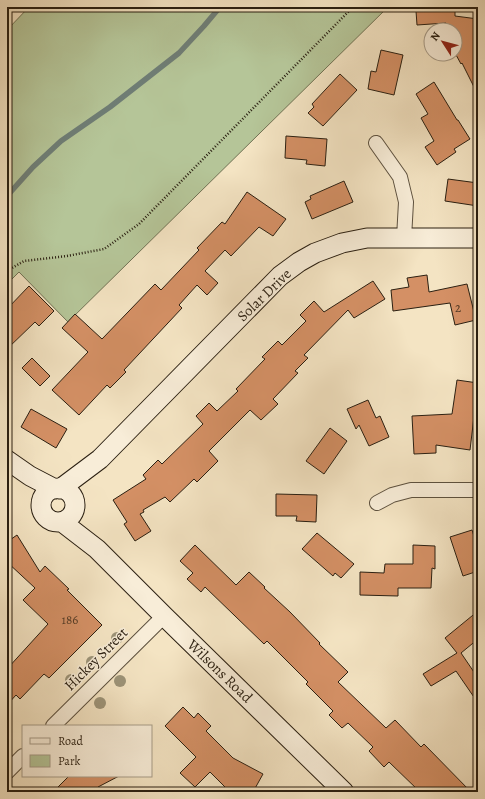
<svg xmlns="http://www.w3.org/2000/svg" width="485" height="799" font-family="Alegreya,serif">
<style>
.green{fill:#b5c598;stroke:#707254}
.lines{fill:none;stroke-linecap:round;stroke-linejoin:round}
.stream{stroke:#6f7e76;stroke-width:5.5}
.building{fill:#d49065;stroke:#2a1f11}
.street-casing{stroke:#5c503e;stroke-width:16}
.secondary-casing{stroke:#2a1f11;stroke-width:21}
.path{stroke:#2a1f11;stroke-width:2.5;stroke-dasharray:1 2;stroke-linecap:butt}
.street{stroke:#f8edd8;stroke-width:14}
.secondary{stroke:#f8edd8;stroke-width:19}
.tree{fill:#9c9378}
.labels{text-anchor:middle;stroke-width:3;stroke-linejoin:round;paint-order:stroke}
.number-label{font-size:13px;fill:#543b26}
.street-label{font-size:15px;fill:#2a1f11;stroke:#f8edd8}
</style>
<rect width="100%" height="100%" fill="#f4e4c3"/>
<filter id="stains"><feTurbulence type="fractalNoise" baseFrequency=".005" numOctaves="4"/><feColorMatrix values="0 0 0 0 .2 0 0 0 0 .09 0 0 0 0 .02 0 0 0 .5 -.17"/></filter>
<radialGradient id="worn" r=".72"><stop offset=".6" stop-color="#630" stop-opacity="0"/><stop offset="1" stop-color="#630" stop-opacity=".3"/></radialGradient>
<!-- green -->
<path class="green" d="M29,7H388L68,322L19,272L7,284V30Z"/>
<g class="lines">
<!-- stream -->
<path class="stream" d="M7,196L33,167L61,141L110,107L179,53L204,26L220,7"/>
</g>
<!-- building -->
<path class="building" d="M440,7H455V16L478,19V95L462,63L461,64L455,53V30H445L446,23L417,25L416,11L441,10Z
M381,50L403,55L394,95L368,89L371,71L376,72Z
M340,74L357,90L323,126L308,113L314,107L312,104Z
M434,82L457,120H458L470,139L454,149L456,152L437,165L425,147L434,141L421,118L428,114L416,94Z
M286,136L327,139L325,166L306,164L307,160L285,158Z
M448,179L478,183V206L445,201Z
M344,181L353,202L312,219L305,202L311,199L310,196Z
M247,192L286,219L273,236L259,227L231,256L225,250L205,271L218,283L207,295L197,285L179,305L182,308L124,370L126,372L110,388L107,385L79,415L52,390L88,352L62,328L75,314L102,339L155,284L161,290L199,250L197,248L222,222L225,224Z
M427,275L429,292L467,284L476,320L455,325L450,303L393,311L391,290L409,287L407,278Z
M373,281L385,299L354,318L348,310L304,355L308,358L295,371L298,373L273,399L278,404L261,420L250,410L209,451L218,461L197,482L194,479L170,502L165,497L143,510L144,512L140,514L151,531L135,541L124,524L127,522L113,500L146,479L143,475L158,460L162,464L203,424L196,416L209,403L217,411L238,391L236,389L265,359L262,357L278,341L282,345L306,321L300,315L314,301L324,312Z
M29,286L54,311L39,326L35,322L7,349V309Z
M32,358L50,376L40,386L22,368Z
M457,380L478,383L470,450L436,445V453L414,454L412,416L452,414Z
M368,400L376,418L380,416L389,437L369,446L359,425L356,429L347,409Z
M31,409L67,429L56,448L21,427Z
M330,428L347,441L324,474L306,461Z
M276,494L317,495L316,522L296,521L297,516H276Z
M472,530L478,549V571L463,576L450,537Z
M317,533L354,564L341,578L335,573L333,576L302,549Z
M17,535L40,572L45,566L69,589L67,590L102,625L49,678L44,674L20,699L16,695L7,705V669L48,624L23,600L35,588L7,562V542Z
M195,545L236,585L249,572L265,587L264,588L290,612L320,643L319,644L348,672L338,682L386,728L395,720L421,747L424,744L471,792H420L389,762L384,767L369,751L373,747L348,723L342,728L329,715L333,711L306,684L308,682L267,641L264,644L205,587L201,592L187,579L193,573L180,561Z
M413,545L435,546V569L432,568L431,588H398V596L360,595V572L384,573L385,564H413Z
M478,611V639L461,653L478,678V703L456,671L431,686L423,674L457,653L445,638Z
M183,707L194,718L198,713L211,726L206,731L233,758L263,774L253,792H230L210,772L195,787L180,773L196,757L165,726Z
M69,776H119L98,787L101,792H53Z"/>
<g class="lines">
<!-- street casing -->
<g class="street-casing">
<path id="street" d="M376,143L400,177L406,202L404,238
M377,503L392,495L411,490H478
M53,726L164,616
M7,772L23,756"/>
</g>
<!-- secondary casing -->
<g class="secondary-casing">
<path id="secondary" d="M7,460L30,476L55,489
M41 505a17 17 0 1 1 34 0a17 17 0 1 1-34 0Z
M60,489L100,459L280,276L299,262L315,253L342,243L367,238H478
M62,522L97,549L164,616L344,792"/>
</g>
<!-- path -->
<path class="path" d="M7,271L24,261L67,256L104,249L139,224L353,7"/>
<!-- street -->
<use href="#street" class="street"/>
<!-- secondary -->
<use href="#secondary" class="secondary"/>
</g>
<!-- trees -->
<g class="tree">
<circle cx="117" cy="638" r="6"/>
<circle cx="92" cy="662" r="6"/>
<circle cx="71" cy="680" r="6"/>
<circle cx="120" cy="681" r="6"/>
<circle cx="100" cy="703" r="6"/>
</g>
<g class="labels">
<!-- number labels -->
<g class="number-label">
<text x="458" y="312">2</text>
<text x="70" y="624">186</text>
</g>
<!-- street labels -->
<g class="street-label">
<text transform="translate(264 295) rotate(-44)" y="5">Solar Drive</text>
<text transform="translate(96 659) rotate(-45)" y="5">Hickey Street</text>
<text transform="translate(220 671) rotate(44)" y="5">Wilsons Road</text>
</g>
</g>
<!-- margin -->
<rect width="485" height="799" fill="none" stroke="#f4e4c3" stroke-width="24"/>
<rect x="8" y="8" width="469" height="783" fill="none" stroke="#2a1f11" stroke-width="2"/>
<rect x="12" y="12" width="461" height="775" fill="none" stroke="#2a1f11"/>
<!-- legend -->
<rect x="22" y="725" width="130" height="52" fill="#f8edd8" stroke="#a69b88"/>
<rect x="30" y="738" width="20" height="6" fill="#f8edd8" stroke="#a69b88"/>
<text x="58" y="745" font-size="12" fill="#2a1f11">Road</text>
<rect x="30" y="755" width="20" height="12" fill="#b5c598" stroke="#a69b88"/>
<text x="58" y="765" font-size="12" fill="#2a1f11">Park</text>
<!-- north arrow -->
<g transform="translate(443 42) rotate(306)"><circle r="19" fill="#f8edd8" stroke="#a69b88"/>
<path d="M0-3L7 15L0 10L-7 15Z" fill="#8f2418"/>
<text y="-6" font-size="11" font-weight="bold" text-anchor="middle" fill="#2a1f11">N</text>
</g>
<rect width="100%" height="100%" filter="url(#stains)"/>
<rect width="100%" height="100%" fill="url(#worn)"/>
</svg>
